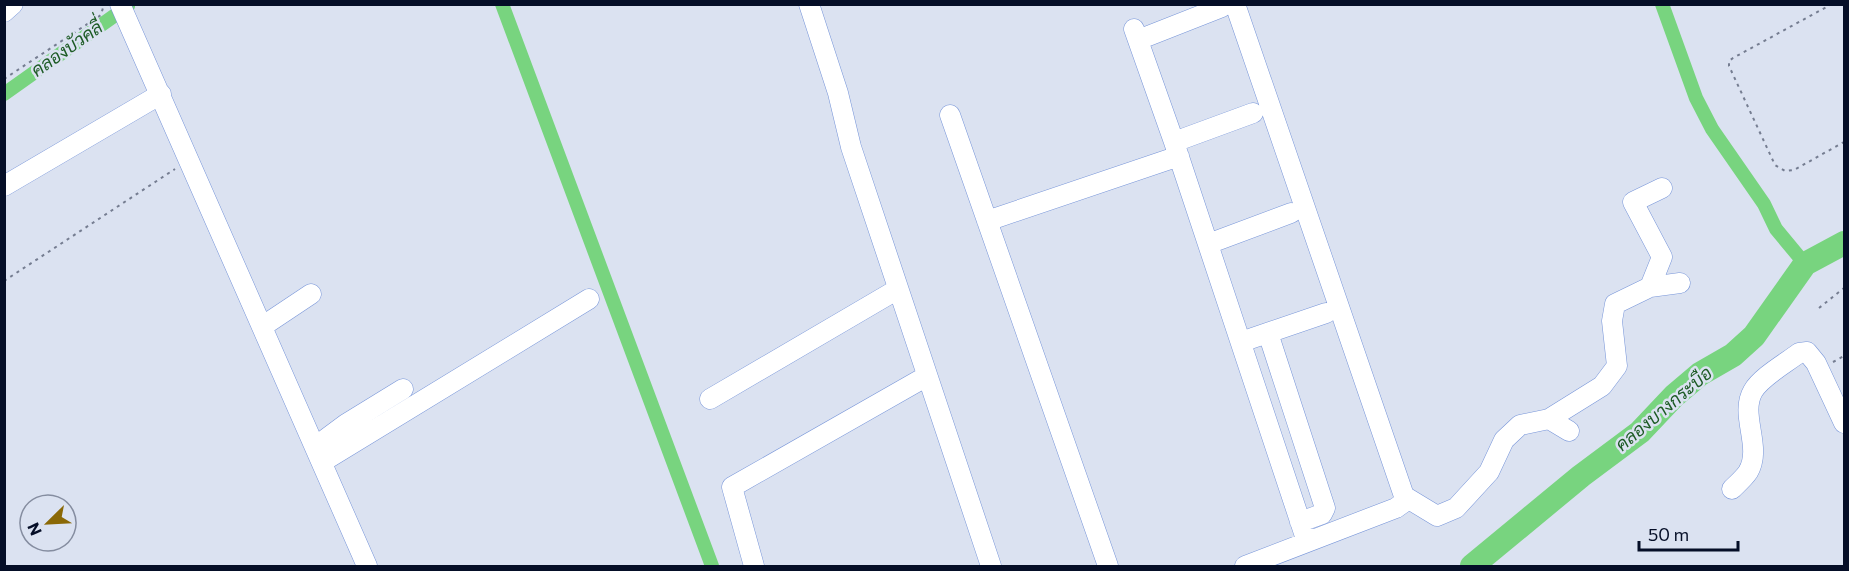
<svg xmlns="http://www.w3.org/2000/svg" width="1849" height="571" font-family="Commissioner,Sarabun,sans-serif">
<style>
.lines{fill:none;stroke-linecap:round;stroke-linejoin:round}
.canal{stroke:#78d47f;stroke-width:14}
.river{stroke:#78d47f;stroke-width:24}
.minor-casing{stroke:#7795d9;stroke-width:21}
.path{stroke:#757d91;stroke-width:2;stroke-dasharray:3 4.5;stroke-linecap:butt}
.minor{stroke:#fff;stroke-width:20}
.labels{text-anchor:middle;stroke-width:5;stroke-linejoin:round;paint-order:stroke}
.water-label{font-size:18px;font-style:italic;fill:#1d5b25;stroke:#dbe2f1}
</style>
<rect width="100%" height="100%" fill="#dbe2f1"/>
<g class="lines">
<!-- canal -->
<path class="canal" d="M502,4L712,566
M1662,4L1696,98L1712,129L1764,204L1776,229L1805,264
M4,94L128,6"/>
<!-- river -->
<path class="river" d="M1472,566L1581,476L1640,432L1674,396L1700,374L1733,355L1754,336L1805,264L1844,243"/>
<!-- minor casing -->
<g class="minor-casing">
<path id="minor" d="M120,4L367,566
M809,4L838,93L851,147L991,566
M1235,4L1404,496L1403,503L1396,508L1245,566
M4,12L13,4
M1134,29L1174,142L1307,542
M1138,40L1222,7
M950,115L1108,566
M1174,142L1253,113
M4,186L161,94
M987,221L1179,156
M1208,244L1291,213
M1650,287L1662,257L1633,202L1662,188
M263,326L311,294
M1268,333L1325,508L1322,514L1300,522
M1241,342L1326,313
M710,399L898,289
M1549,419L1602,386L1617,366L1612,321L1615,304L1650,287L1680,283
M315,447L346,424L403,389
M322,462L589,299
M1732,489C1737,484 1744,478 1748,472C1763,447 1739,415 1753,391C1761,377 1786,363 1799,353L1807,352L1816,363L1844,423
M1404,496L1437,516L1456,508L1489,472L1504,440L1520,425L1549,419L1569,431
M754,566L732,487L927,376"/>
</g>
<!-- path -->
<path class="path" d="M1832,4L1733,58L1729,61V66L1775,165L1785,171L1794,170L1844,142
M4,79L101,15L104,4
M4,281L175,169
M1819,308L1844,288
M1833,362L1844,356"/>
<!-- minor -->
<use href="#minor" class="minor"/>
</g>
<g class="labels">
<!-- water labels -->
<g class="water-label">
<text transform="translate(67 49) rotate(-35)" y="6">คลองบัวคลี่</text>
<text transform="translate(1664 409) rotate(-40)" y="6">คลองบางกระบือ</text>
</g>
</g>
<!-- border -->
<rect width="1849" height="571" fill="none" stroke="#050e27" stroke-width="12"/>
<!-- north arrow -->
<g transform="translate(48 523) rotate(246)"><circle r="28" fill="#dbe2f1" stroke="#858da0" stroke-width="1.5"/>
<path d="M0-4.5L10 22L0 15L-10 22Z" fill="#8a6806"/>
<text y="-9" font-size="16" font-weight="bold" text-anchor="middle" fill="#050e27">N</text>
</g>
<!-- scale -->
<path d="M1639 541v9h99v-9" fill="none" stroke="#050e27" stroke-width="3"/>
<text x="1648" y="541" font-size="18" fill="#050e27" stroke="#dbe2f1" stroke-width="4.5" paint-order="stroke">50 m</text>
</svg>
